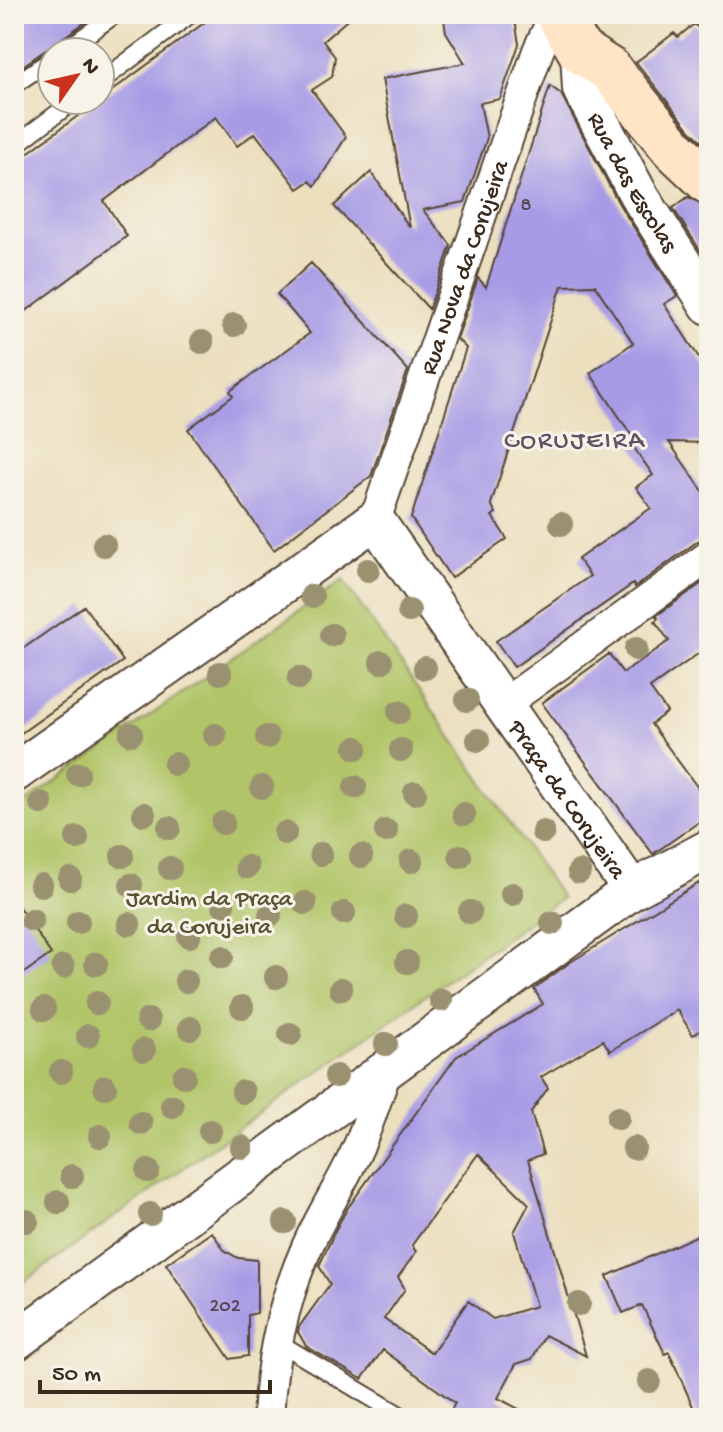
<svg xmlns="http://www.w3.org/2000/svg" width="723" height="1432" font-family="'Gochi Hand',sans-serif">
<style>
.green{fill:#b1c568;stroke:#767843;stroke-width:2}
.building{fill:#a79be6;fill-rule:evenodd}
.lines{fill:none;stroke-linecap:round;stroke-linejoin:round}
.service-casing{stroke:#554536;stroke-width:20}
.minor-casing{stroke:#554536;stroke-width:34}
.tertiary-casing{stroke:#554536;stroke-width:42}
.secondary-casing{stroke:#554536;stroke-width:48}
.service{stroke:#fff;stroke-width:16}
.minor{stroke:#fff;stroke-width:30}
.tertiary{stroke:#fff;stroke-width:38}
.secondary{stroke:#ffe4c6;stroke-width:44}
.tree{fill:#9a9170}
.labels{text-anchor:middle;stroke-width:6;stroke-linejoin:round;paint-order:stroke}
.number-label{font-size:20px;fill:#564650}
.street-label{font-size:24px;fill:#3b2a1e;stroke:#f7f3e8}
.park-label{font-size:24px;fill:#585130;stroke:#f7f3e8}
.neighbourhood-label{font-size:26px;letter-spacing:2px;fill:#615264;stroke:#f7f3e8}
</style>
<rect width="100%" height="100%" fill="#f7f3e8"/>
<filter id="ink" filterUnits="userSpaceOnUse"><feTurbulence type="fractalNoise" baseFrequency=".0125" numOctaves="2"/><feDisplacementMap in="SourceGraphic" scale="16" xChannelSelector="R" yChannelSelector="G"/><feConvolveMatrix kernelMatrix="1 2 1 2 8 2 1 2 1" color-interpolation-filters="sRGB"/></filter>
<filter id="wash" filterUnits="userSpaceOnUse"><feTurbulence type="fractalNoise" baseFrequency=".006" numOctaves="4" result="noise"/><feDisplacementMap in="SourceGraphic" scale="32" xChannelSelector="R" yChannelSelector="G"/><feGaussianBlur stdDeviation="1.8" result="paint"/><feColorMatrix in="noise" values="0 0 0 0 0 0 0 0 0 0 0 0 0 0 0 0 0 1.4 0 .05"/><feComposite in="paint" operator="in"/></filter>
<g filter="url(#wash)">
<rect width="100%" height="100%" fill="#ebdfbe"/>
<!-- green -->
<path class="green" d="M343,580L562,898L14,1289V811Z"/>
<g id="blocks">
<!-- building -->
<path class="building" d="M14,14H97L14,72Z
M216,14H354L323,41L335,57L332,77L312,90L346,137L315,186L310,181L298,189L255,133L237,146L216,117L104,201L127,236L14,320V163Z
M443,14H514L519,44L500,99L480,103L487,138L465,202L423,210L451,245L429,309L334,206L371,172L410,228L382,79L465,63L446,32Z
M694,24L709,37V148L691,131L636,62L674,33L678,37Z
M550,86L561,94L619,204L677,296L664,304L709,373V443L669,442L709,500V538L698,541L635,587L633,584L514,667L496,641L590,576L578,559L651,508L636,487L653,475L630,442H636L590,373L633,343L595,285L562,286L491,504L496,513L492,516L507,539L451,578L411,518L466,348L457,339L478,278L486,287Z
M688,197L709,207V264L673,208Z
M311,263L408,370L371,476L274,550L188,429L233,396L230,391L310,333L277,294Z
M709,578V646L650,688L667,712L651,724L709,803V815L653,854L542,703L609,654L623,673L669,641L655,621L658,618L656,616Z
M84,606L123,661L14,738V655Z
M699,883L709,900V1025L693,1035L677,1010L610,1051L603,1040L541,1077L548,1088L531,1112L543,1154L528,1160L586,1356L545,1335L532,1359L516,1364L498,1398L536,1418H447L455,1403L383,1350L362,1379L306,1346L298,1332L299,1327L330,1284L319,1266L336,1229L347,1209L456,1057L543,1004L534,989L569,963ZM478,1154L529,1204L514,1232L536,1306L493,1319L468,1301L432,1353L384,1319L405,1289L398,1277L416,1252L412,1245Z
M14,900L51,954L14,980Z
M709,1230V1418H698L669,1352L665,1354L642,1305L623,1313L607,1276Z
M212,1232L224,1250L238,1258L257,1260V1313L248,1315V1356L230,1359L166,1264Z"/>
</g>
</g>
<g filter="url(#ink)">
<use href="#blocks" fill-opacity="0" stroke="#554536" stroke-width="2"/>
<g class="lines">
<!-- service casing -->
<g class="service-casing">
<path id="service" d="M62,52L116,14
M100,82L191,14
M14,85L52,59
M14,146L75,100
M276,1341L405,1418"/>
</g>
<!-- minor casing -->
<g class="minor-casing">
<g id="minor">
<path id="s1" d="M375,520L538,51L555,14"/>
<path d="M504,704L709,556"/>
<path d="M268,1418C271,1359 283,1301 307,1247C323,1211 345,1179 360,1143C370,1119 378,1093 387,1069"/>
</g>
</g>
<!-- tertiary casing -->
<g class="tertiary-casing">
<g id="tertiary">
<path id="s2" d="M580,51L582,89L638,194L709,305"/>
<path id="s3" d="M14,773L375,520L632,890"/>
<path d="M14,1342L632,890L709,849"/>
</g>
</g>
<!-- secondary casing -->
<g class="secondary-casing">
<path id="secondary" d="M558,14L580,51L610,70L673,148L709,182"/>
</g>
<!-- service -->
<use href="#service" class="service"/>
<!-- minor -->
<use href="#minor" class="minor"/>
<!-- tertiary -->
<use href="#tertiary" class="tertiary"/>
<!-- secondary -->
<use href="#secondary" class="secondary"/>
</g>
<!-- trees -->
<g class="tree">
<circle cx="234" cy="325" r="12"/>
<circle cx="202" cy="342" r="12"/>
<circle cx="561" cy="524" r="12"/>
<circle cx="104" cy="545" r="12"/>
<circle cx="368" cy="570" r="12"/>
<circle cx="312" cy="596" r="12"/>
<circle cx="409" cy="611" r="12"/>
<circle cx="332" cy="635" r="12"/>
<circle cx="636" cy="649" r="12"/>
<circle cx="381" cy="662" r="12"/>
<circle cx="425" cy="668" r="12"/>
<circle cx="220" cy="673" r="12"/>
<circle cx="299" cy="678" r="12"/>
<circle cx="467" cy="700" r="12"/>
<circle cx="399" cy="712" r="12"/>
<circle cx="131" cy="734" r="12"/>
<circle cx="215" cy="735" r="12"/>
<circle cx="267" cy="737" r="12"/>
<circle cx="478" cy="740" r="12"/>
<circle cx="356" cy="748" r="12"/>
<circle cx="401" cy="750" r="12"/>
<circle cx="175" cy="764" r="12"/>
<circle cx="78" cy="774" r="12"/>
<circle cx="262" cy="787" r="12"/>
<circle cx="355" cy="787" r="12"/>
<circle cx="415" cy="793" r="12"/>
<circle cx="41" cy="803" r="12"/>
<circle cx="144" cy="814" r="12"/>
<circle cx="464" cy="814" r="12"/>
<circle cx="223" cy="823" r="12"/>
<circle cx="169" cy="828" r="12"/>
<circle cx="386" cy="831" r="12"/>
<circle cx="543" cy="832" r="12"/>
<circle cx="285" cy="833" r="12"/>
<circle cx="77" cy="838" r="12"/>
<circle cx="321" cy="854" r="12"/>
<circle cx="122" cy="856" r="12"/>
<circle cx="361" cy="856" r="12"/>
<circle cx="460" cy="856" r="12"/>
<circle cx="411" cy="861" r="12"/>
<circle cx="247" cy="867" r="12"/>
<circle cx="170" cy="868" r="12"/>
<circle cx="579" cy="872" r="12"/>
<circle cx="70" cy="879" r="12"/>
<circle cx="41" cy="885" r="12"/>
<circle cx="131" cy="885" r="12"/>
<circle cx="512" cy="894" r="12"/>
<circle cx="305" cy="903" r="12"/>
<circle cx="223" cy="904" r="12"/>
<circle cx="470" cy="912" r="12"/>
<circle cx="344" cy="913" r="12"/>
<circle cx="270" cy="915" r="12"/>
<circle cx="406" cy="916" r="12"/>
<circle cx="32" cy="920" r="12"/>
<circle cx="78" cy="922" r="12"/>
<circle cx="552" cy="923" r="12"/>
<circle cx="129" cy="924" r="12"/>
<circle cx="189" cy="936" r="12"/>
<circle cx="222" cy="957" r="12"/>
<circle cx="407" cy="962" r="12"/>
<circle cx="96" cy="964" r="12"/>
<circle cx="63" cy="967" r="12"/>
<circle cx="276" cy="977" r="12"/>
<circle cx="186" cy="981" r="12"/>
<circle cx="341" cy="989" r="12"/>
<circle cx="441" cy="1000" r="12"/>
<circle cx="97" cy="1003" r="12"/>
<circle cx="242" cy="1007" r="12"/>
<circle cx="44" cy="1009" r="12"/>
<circle cx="148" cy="1020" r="12"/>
<circle cx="190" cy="1028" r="12"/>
<circle cx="290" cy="1034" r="12"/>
<circle cx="88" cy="1036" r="12"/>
<circle cx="386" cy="1044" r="12"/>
<circle cx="144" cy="1050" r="12"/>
<circle cx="61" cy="1072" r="12"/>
<circle cx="184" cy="1076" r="12"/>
<circle cx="336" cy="1076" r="12"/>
<circle cx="105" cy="1087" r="12"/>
<circle cx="243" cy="1092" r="12"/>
<circle cx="172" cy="1106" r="12"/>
<circle cx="618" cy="1118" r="12"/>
<circle cx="141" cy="1123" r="12"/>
<circle cx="210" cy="1131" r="12"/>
<circle cx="100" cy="1136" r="12"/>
<circle cx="242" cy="1147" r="12"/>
<circle cx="634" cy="1148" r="12"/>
<circle cx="148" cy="1171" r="12"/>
<circle cx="72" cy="1176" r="12"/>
<circle cx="58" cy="1202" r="12"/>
<circle cx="150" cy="1214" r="12"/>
<circle cx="27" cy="1221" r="12"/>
<circle cx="285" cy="1222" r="12"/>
<circle cx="579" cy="1304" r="12"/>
<circle cx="649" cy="1381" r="12"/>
</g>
</g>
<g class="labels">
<!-- number labels -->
<g class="number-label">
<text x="526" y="210">8</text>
<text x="225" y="1311">202</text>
</g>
<!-- street labels -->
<g class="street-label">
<text dy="8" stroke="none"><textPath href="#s2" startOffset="144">Rua das Escolas</textPath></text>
<text dy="8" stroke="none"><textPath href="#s1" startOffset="268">Rua Nova da Corujeira</textPath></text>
<text dy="8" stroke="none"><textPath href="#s3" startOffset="780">Praça da Corujeira</textPath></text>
</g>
<!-- park labels -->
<g class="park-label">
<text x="209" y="905">Jardim da Praça<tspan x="209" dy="28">da Corujeira</tspan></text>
</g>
<!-- neighbourhood labels -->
<g class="neighbourhood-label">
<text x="575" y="447">CORUJEIRA</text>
</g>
</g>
<!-- margin -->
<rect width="723" height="1432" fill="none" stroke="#f7f3e8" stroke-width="48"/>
<!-- north arrow -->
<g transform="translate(76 76) rotate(56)"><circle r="38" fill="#f7f3e8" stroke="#aca397" stroke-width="2"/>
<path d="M0-6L14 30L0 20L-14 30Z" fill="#c8321e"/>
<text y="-12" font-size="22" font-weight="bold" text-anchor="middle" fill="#3b2a1e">N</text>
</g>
<!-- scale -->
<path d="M40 1380v12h230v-12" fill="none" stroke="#3b2a1e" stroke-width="4"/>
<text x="52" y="1380" font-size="24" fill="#3b2a1e" stroke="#f7f3e8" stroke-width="6" paint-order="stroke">50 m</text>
</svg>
